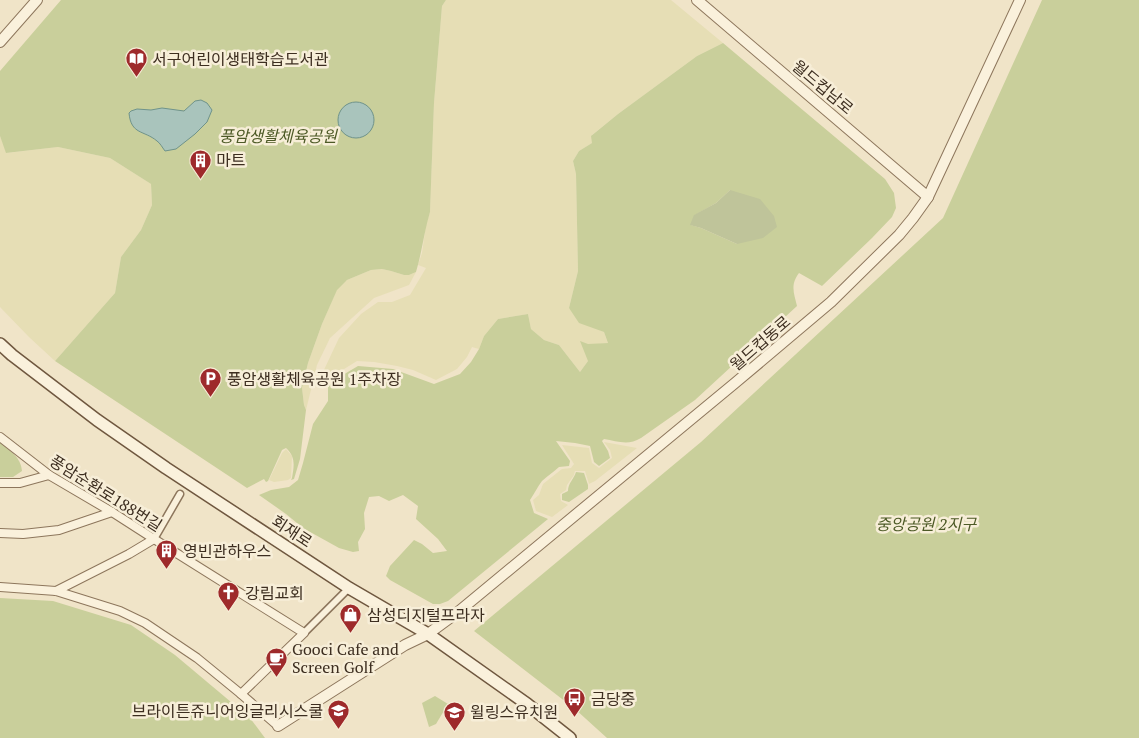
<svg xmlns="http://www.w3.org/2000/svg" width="1139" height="738" font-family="'PT Serif','Noto Sans KR',serif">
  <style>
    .farmland { fill: #e6deb5 }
    .green { fill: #c9cf9b; fill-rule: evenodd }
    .cemetery { fill: #bfc49a }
    .water { fill: #a9c4bc; stroke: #6f938a }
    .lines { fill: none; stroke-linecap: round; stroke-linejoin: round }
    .pedestrian-casing { stroke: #8d765c; stroke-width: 9 }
    .minor-casing { stroke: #8d765c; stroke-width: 10 }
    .tertiary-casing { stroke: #8d765c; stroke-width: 12 }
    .secondary-casing { stroke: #6f573f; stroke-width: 14 }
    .pedestrian { stroke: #faf1dc; stroke-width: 6 }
    .minor { stroke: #faf1dc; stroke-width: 8 }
    .tertiary { stroke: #faf1dc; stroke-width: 10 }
    .secondary { stroke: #faf1dc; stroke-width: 11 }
    .labels { text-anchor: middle; stroke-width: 5; stroke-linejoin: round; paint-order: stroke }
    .poi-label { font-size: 16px; fill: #3d2e20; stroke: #f7eed8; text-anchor: start }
    .street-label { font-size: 16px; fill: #3d2e20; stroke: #f7eed8 }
    .park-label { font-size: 16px; font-style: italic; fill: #4d5a26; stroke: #f7eed8 }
  </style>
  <rect width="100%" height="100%" fill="#f0e4c8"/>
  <g class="farmland">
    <polygon points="446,0 671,0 723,43 697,56 618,114 592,135 592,143 579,151 573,161 576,174 578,271 569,308 595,328 604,332 608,343 588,345 588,361 580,372 559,345 544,340 531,329 528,314 498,319 484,336 479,349 472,347 467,357 457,369 436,380 413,370 397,366 374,362 357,361 328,379 322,374 339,338 361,314 378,302 392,302 410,295 426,268 418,265 422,253 426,225 430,212 434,103 442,6"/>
    <polygon points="0,136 7,153 58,147 110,158 151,184 152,205 141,230 121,257 115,293 55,361 29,337 0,307"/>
    <polygon points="382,269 391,271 404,275 409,275 416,272 409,285 374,298 330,338 317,365 306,410 304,405 302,388 308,363 322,324 337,289 347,280 371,270"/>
    <polygon points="604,442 637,448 595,481 589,484 585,471 575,471 574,475 567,485 566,490 560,494 561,501 568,505 552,517 536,511 533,500 539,495 543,484 562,469 571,468 574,464 562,445 589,448 592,463 599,468 612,458 610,450"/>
    <polygon points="286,449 292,456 291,478 288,480 274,482 269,480 282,453"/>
  </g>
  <g class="green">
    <path d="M61,0H446L442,6L434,103L430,212C424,232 422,252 416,272L409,275H404L391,271L382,269L371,270L347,280L337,290L322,324L308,363L302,388L304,405L306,410L300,459L294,479L291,480L292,478C294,466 296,457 286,448L282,450L268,481L266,482L264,479L247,488L55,361L115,293L121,257L141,230L152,205L151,184L110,158L58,147L6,153L0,136V71Z"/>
    <polygon points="1042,0 1139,0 1139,738 607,738 575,709 474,631 701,442 943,218"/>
    <path d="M723,43L885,179L894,193L896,208L892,217L872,238L822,286L799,273C790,285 794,293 797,306L695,400L641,438C628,446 617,441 604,439L602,441L608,451L610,458L599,466L594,462L590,446L575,443L556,441L570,461L569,466L559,467C554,472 547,476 542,481C538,486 534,494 530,500L534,513L548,519L448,601L440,604H433L390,580L386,576L390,566L414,540L422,544L433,553L447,551L438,539L416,519L418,506L403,495L389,501L379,496L369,497L364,513L365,529L358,542L359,551L353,552L339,548L303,528L286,514L259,495L271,490L289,487L298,480L303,463L313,424L328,401V386L336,379L358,366L393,369L434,384L460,374L471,362L479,349L484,336L498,319L528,314L531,329L544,340L559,345L580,372L588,361L580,341L588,344L608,343L604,332L579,323L569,308L578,271L576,174L573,161L579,151L592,143L591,136L618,114L697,56ZM730,190L737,244L701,228L691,225L695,215L716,203Z"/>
    <path d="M0,442C10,451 21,457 22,471L13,477H0Z"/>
    <path d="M576,472L584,473L588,485V489L569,502L562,500V494L568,491C568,483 574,479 576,472Z"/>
    <polygon points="0,598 53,601 131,625 175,655 250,718 265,738 0,738"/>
    <polygon points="435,696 448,704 436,724 429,727 422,703"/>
  </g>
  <polygon class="cemetery" points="730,190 760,199 774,216 777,227 763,238 737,244 701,228 690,225 694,215 716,203"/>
  <g class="water">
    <path d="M201,100L207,103L212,110L207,122L195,134L176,149L165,151C162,147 160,143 157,141C144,130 131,135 129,113L131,111L137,109L151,110L162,108L184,111L195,101Z"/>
    <circle cx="356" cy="120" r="18"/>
  </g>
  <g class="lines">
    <defs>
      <g id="pedestrian">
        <polyline points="154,539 180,494"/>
        <polyline points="304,633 349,588"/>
      </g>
      <g id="minor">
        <polyline points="0,437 49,475 112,512 154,539 304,633 241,694"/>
        <polyline points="0,483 20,483 49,475"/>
        <polyline points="0,533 23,534 59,530 112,512"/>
        <polyline points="0,587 56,591 120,611 145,623 197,658 241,694 278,726"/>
        <polyline points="56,591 129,554 154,539"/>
      </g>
      <g id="tertiary">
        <polyline points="697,0 928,197"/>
        <polyline points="0,42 37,0"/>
        <polyline points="278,726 405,645 428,634 458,612 735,383 831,302 899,235 913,218 928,197 1020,0"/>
      </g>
      <polyline id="secondary" points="0,344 12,355 97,420 166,468 349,588 428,634 527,704 570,738"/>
    </defs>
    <use href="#pedestrian" class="pedestrian-casing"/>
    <use href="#minor" class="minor-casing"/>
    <use href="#tertiary" class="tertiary-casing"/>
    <use href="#secondary" class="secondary-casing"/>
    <use href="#pedestrian" class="pedestrian"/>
    <use href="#minor" class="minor"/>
    <use href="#tertiary" class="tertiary"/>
    <use href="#secondary" class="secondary"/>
  </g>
  <defs>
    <symbol id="library-pin" viewBox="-11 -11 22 30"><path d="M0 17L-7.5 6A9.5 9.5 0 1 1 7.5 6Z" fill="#9e2a2b" stroke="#f7eed8"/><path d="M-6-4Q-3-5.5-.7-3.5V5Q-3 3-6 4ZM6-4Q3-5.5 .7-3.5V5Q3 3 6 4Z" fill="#fff"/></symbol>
    <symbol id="building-pin" viewBox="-11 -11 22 30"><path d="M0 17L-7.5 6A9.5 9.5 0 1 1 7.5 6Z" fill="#9e2a2b" stroke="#f7eed8"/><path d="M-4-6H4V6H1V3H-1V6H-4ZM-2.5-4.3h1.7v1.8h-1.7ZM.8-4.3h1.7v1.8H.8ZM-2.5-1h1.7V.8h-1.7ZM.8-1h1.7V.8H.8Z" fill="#fff"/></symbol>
    <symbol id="parking-pin" viewBox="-11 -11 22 30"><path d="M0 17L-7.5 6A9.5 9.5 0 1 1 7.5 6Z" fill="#9e2a2b" stroke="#f7eed8"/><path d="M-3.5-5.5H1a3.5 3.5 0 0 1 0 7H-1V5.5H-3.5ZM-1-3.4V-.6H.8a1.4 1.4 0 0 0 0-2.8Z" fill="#fff"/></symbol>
    <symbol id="church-pin" viewBox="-11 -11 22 30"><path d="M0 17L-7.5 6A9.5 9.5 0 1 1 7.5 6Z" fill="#9e2a2b" stroke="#f7eed8"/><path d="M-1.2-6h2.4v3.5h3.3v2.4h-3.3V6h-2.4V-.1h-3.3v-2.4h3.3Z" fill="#fff"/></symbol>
    <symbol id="shop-pin" viewBox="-11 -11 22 30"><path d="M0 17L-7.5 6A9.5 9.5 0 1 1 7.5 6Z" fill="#9e2a2b" stroke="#f7eed8"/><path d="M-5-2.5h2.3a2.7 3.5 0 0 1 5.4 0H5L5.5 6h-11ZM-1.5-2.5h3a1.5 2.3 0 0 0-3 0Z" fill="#fff"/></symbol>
    <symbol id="cafe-pin" viewBox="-11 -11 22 30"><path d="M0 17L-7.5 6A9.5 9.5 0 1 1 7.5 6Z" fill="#9e2a2b" stroke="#f7eed8"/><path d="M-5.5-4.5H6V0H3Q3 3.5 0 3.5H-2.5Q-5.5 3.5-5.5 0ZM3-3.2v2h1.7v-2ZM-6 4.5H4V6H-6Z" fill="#fff"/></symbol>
    <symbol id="bus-pin" viewBox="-11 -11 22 30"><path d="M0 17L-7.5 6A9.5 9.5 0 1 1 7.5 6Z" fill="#9e2a2b" stroke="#f7eed8"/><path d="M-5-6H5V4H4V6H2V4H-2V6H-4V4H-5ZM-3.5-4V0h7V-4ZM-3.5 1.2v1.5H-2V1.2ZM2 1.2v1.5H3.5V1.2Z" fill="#fff"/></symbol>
    <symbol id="school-pin" viewBox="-11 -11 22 30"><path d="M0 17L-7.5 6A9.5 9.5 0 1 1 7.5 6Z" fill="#9e2a2b" stroke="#f7eed8"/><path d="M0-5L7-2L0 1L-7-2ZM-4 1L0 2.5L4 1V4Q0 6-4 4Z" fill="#fff"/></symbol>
  </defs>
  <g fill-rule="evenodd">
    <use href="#library-pin" x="124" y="46" width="25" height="34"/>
    <use href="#building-pin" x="188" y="148" width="25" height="34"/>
    <use href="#parking-pin" x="198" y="366" width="25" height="34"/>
    <use href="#building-pin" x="154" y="538" width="25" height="34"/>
    <use href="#church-pin" x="216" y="580" width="25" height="34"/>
    <use href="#shop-pin" x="338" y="602" width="25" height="34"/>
    <use href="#cafe-pin" x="264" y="646" width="25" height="34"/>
    <use href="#bus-pin" x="562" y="686" width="25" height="34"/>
    <use href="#school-pin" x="326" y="698" width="25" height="34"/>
    <use href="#school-pin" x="442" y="700" width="25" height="34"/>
  </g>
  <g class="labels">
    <g class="poi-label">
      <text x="152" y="65">서구어린이생태학습도서관</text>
      <text x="216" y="166">마트</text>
      <text x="227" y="385">풍암생활체육공원 1주차장</text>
      <text x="183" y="557">영빈관하우스</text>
      <text x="245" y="599">강림교회</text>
      <text x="367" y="621">삼성디지털프라자</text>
      <text x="292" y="655">Gooci Cafe and<tspan x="292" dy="18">Screen Golf</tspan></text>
      <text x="591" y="705">금당중</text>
      <text x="323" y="717" text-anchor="end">브라이튼쥬니어잉글리시스쿨</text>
      <text x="470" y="718">윌링스유치원</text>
    </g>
    <g class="street-label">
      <text transform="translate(823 87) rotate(40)" y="6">월드컵남로</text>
      <text transform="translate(760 343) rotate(-41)" y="6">월드컵동로</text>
      <text transform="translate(106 493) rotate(32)" y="6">풍암순환로188번길</text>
      <text transform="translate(292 531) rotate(33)" y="6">회재로</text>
    </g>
    <g class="park-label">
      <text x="278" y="142">풍암생활체육공원</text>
      <text x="926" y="530">중앙공원 2지구</text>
    </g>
  </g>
</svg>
